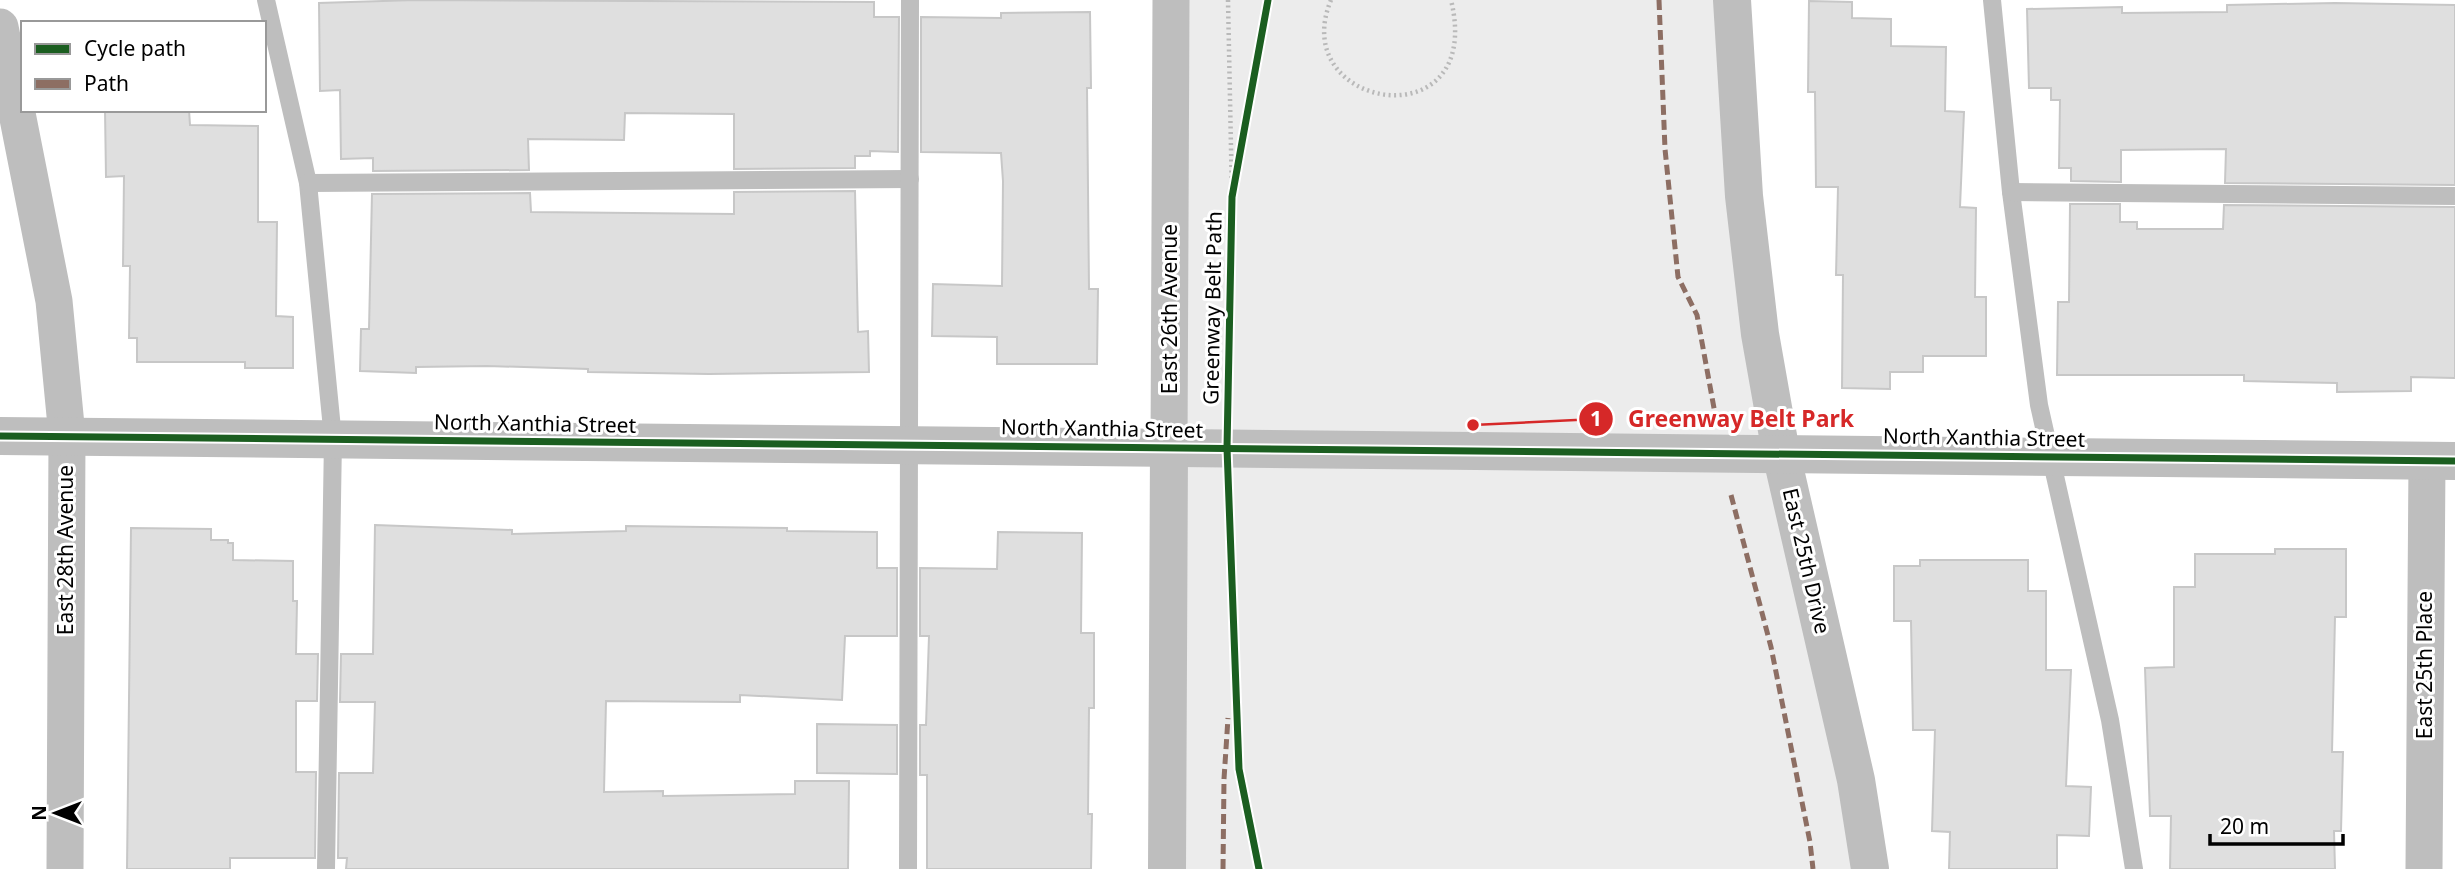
<svg xmlns="http://www.w3.org/2000/svg" width="2455" height="869" font-family="'Noto Sans',sans-serif">
  <style>
    .green { fill: #ececec }
    .building { fill: #dfdfdf; stroke: #c7c7c7; stroke-width: 2 }
    .lines { fill: none; stroke-linecap: round; stroke-linejoin: round }
    .path { stroke: #b9b9b9; stroke-width: 4.5; stroke-dasharray: 2 3.5; stroke-linecap: butt }
    .service { stroke: #bebebe; stroke-width: 18 }
    .minor { stroke: #bebebe; stroke-width: 37 }
    .tertiary { stroke: #bebebe; stroke-width: 38 }
    .quiet { stroke: #8d6e63; stroke-width: 5; stroke-dasharray: 10 5; stroke-linecap: butt }
    .cycleway-casing { stroke: #fff; stroke-width: 11 }
    .cycleway { stroke: #1b5e20; stroke-width: 7 }
    .labels { text-anchor: middle; stroke-width: 6; stroke-linejoin: round; paint-order: stroke }
    .street-label { font-size: 21px; fill: #000; stroke: #fff }
    .leader { fill: none; stroke: #d62828; stroke-width: 2.5 }
    .callout-dot { fill: #d62828; stroke: #fff; stroke-width: 2.5 }
    .mark-label { font-size: 21px; text-anchor: middle; font-weight: bold; fill: #fff }
    .callout-label { font-size: 23px; text-anchor: middle; font-weight: bold; fill: #d62828; stroke: #fff; stroke-width: 6; stroke-linejoin: round; paint-order: stroke }
  </style>
  <rect width="100%" height="100%" fill="#fff"/>
  <polygon class="green" points="1171,0 1732,0 1744,196 1870,869 1167,869"/>
  <g class="building">
    <polygon points="415,0 874,2 874,17 899,17 898,152 870,151 870,156 855,156 855,168 734,169 734,114 625,113 624,140 528,139 529,170 373,171 373,158 341,159 340,90 320,91 319,3"/>
    <polygon points="1809,1 1852,2 1852,18 1891,19 1891,46 1946,47 1945,111 1964,112 1960,207 1976,208 1975,297 1986,297 1986,356 1923,356 1923,372 1890,372 1890,389 1842,388 1843,275 1836,275 1838,187 1816,187 1815,92 1808,92"/>
    <polygon points="2335,3 2455,5 2455,185 2225,183 2226,149 2121,150 2121,182 2071,181 2071,168 2059,168 2060,100 2051,100 2051,88 2029,88 2027,9 2122,7 2122,13 2227,12 2227,5"/>
    <polygon points="1090,12 1091,88 1087,88 1089,289 1098,289 1097,364 997,364 997,337 932,336 933,284 1002,286 1003,181 1001,153 921,152 921,17 1001,18 1001,13"/>
    <polygon points="105,110 189,110 190,125 258,126 258,222 277,222 276,316 293,317 293,368 245,368 245,362 137,362 137,338 129,338 130,266 123,266 124,176 106,177"/>
    <polygon points="855,191 858,332 868,331 869,372 709,374 588,372 588,369 487,366 416,367 416,373 360,371 361,329 369,329 372,194 530,193 531,212 734,214 734,192"/>
    <polygon points="2070,204 2120,204 2120,222 2137,222 2137,229 2223,229 2224,205 2455,207 2455,378 2411,377 2411,391 2337,392 2337,383 2244,381 2244,375 2057,375 2058,302 2069,302"/>
    <polygon points="375,525 512,530 512,534 626,531 626,526 787,528 787,531 877,532 877,568 897,568 897,636 845,636 842,700 740,695 740,702 606,701 604,792 663,791 663,796 795,794 795,781 849,781 848,869 346,869 347,858 338,858 339,773 373,773 375,702 340,702 341,654 373,654"/>
    <polygon points="131,528 211,529 211,540 228,540 228,543 233,543 233,560 293,561 293,601 297,601 296,654 318,654 317,701 296,701 296,772 316,772 315,858 230,858 230,869 127,869"/>
    <polygon points="998,532 1082,533 1081,633 1094,633 1094,708 1089,708 1088,814 1092,814 1091,869 927,869 927,775 920,775 920,725 926,725 929,636 920,636 920,568 997,569"/>
    <polygon points="2275,549 2346,549 2346,617 2335,617 2332,752 2343,752 2341,831 2334,831 2335,869 2170,869 2171,816 2150,816 2145,668 2174,667 2174,587 2195,587 2195,554 2275,554"/>
    <polygon points="1920,560 2028,560 2028,591 2046,591 2046,670 2071,670 2066,786 2091,787 2089,836 2057,835 2057,869 1949,869 1950,832 1932,831 1935,730 1913,730 1911,621 1894,621 1894,566 1920,566"/>
    <polygon points="817,724 897,725 897,774 817,773"/>
  </g>
  <g class="lines">
    <g class="path">
      <polyline points="1228,0 1232,197"/>
      <path d="M1331,0C1285,110 1486,143 1451,0"/>
    </g>
    <g class="service">
      <polyline points="266,0 308,183 333,439 326,869"/>
      <polyline points="1992,0 2011,192 2039,405 2110,720 2134,869"/>
      <polyline points="308,183 910,179"/>
      <polyline points="2011,192 2455,196"/>
      <polyline points="908,869 910,0"/>
    </g>
    <g class="minor">
      <polyline points="0,27 54,301 67,436 65,869"/>
      <polyline points="1169,448 1171,0"/>
      <polyline points="2424,869 2427,461"/>
    </g>
    <g class="tertiary">
      <polyline points="1732,0 1744,196 1760,334 1781,453 1856,780 1870,869"/>
      <polyline points="0,436 2455,461"/>
      <polyline points="1167,869 1169,448"/>
    </g>
    <g class="quiet">
      <polyline points="1659,0 1665,149 1678,277 1697,315 1716,419"/>
      <polyline points="1731,495 1771,647 1810,842 1813,869"/>
      <polyline points="1223,869 1224,779 1228,718"/>
    </g>
    <defs>
      <g id="cycleway">
        <polyline points="0,436 2455,461"/>
        <polyline points="1259,869 1239,769 1227,448 1232,197 1268,0"/>
      </g>
    </defs>
    <use href="#cycleway" class="cycleway-casing"/>
    <use href="#cycleway" class="cycleway"/>
  </g>
  <g class="labels">
    <g class="street-label">
      <text transform="translate(1213 308) rotate(-89)" y="7">Greenway Belt Path</text>
      <text transform="translate(1170 309) rotate(-90)" y="7">East 26th Avenue</text>
      <text transform="translate(535 424) rotate(1)" y="7">North Xanthia Street</text>
      <text transform="translate(1102 429) rotate(1)" y="7">North Xanthia Street</text>
      <text transform="translate(1984 438) rotate(1)" y="7">North Xanthia Street</text>
      <text transform="translate(66 550) rotate(-90)" y="7">East 28th Avenue</text>
      <text transform="translate(1806 561) rotate(77)" y="7">East 25th Drive</text>
      <text transform="translate(2425 665) rotate(-90)" y="7">East 25th Place</text>
    </g>
  </g>
  <path class="leader" d="M1473 425L1596 419"/>
  <g class="callout-dot">
    <circle cx="1473" cy="425" r="7"/>
    <circle cx="1596" cy="419" r="18"/>
  </g>
  <g class="mark-label">
    <text x="1596" y="426">1</text>
  </g>
  <g class="callout-label">
    <text x="1741" y="427">Greenway Belt Park</text>
  </g>
  <rect x="21" y="21" width="245" height="91" fill="#ffffff" stroke="#999999" stroke-width="2"/>
  <rect x="35" y="44" width="35" height="10" fill="#1b5e20" stroke="#999999" stroke-width="2"/>
  <text x="84" y="56" font-size="21" fill="#000000">Cycle path</text>
  <rect x="35" y="79" width="35" height="10" fill="#8d6e63" stroke="#999999" stroke-width="2"/>
  <text x="84" y="91" font-size="21" fill="#000000">Path</text>
  <g transform="translate(56 813) rotate(270)" stroke="#ffffff" stroke-width="5" paint-order="stroke">
  <path d="M0-5L12 26L0 18L-12 26Z" fill="#000000"/>
  <text y="-10" font-size="19" font-weight="bold" text-anchor="middle" fill="#000000">N</text>
  </g>
  <path d="M2210 834v10h133v-10" fill="none" stroke="#000000" stroke-width="3.5"/>
  <text x="2220" y="834" font-size="21" fill="#000000" stroke="#ffffff" stroke-width="5" paint-order="stroke">20 m</text>
</svg>
